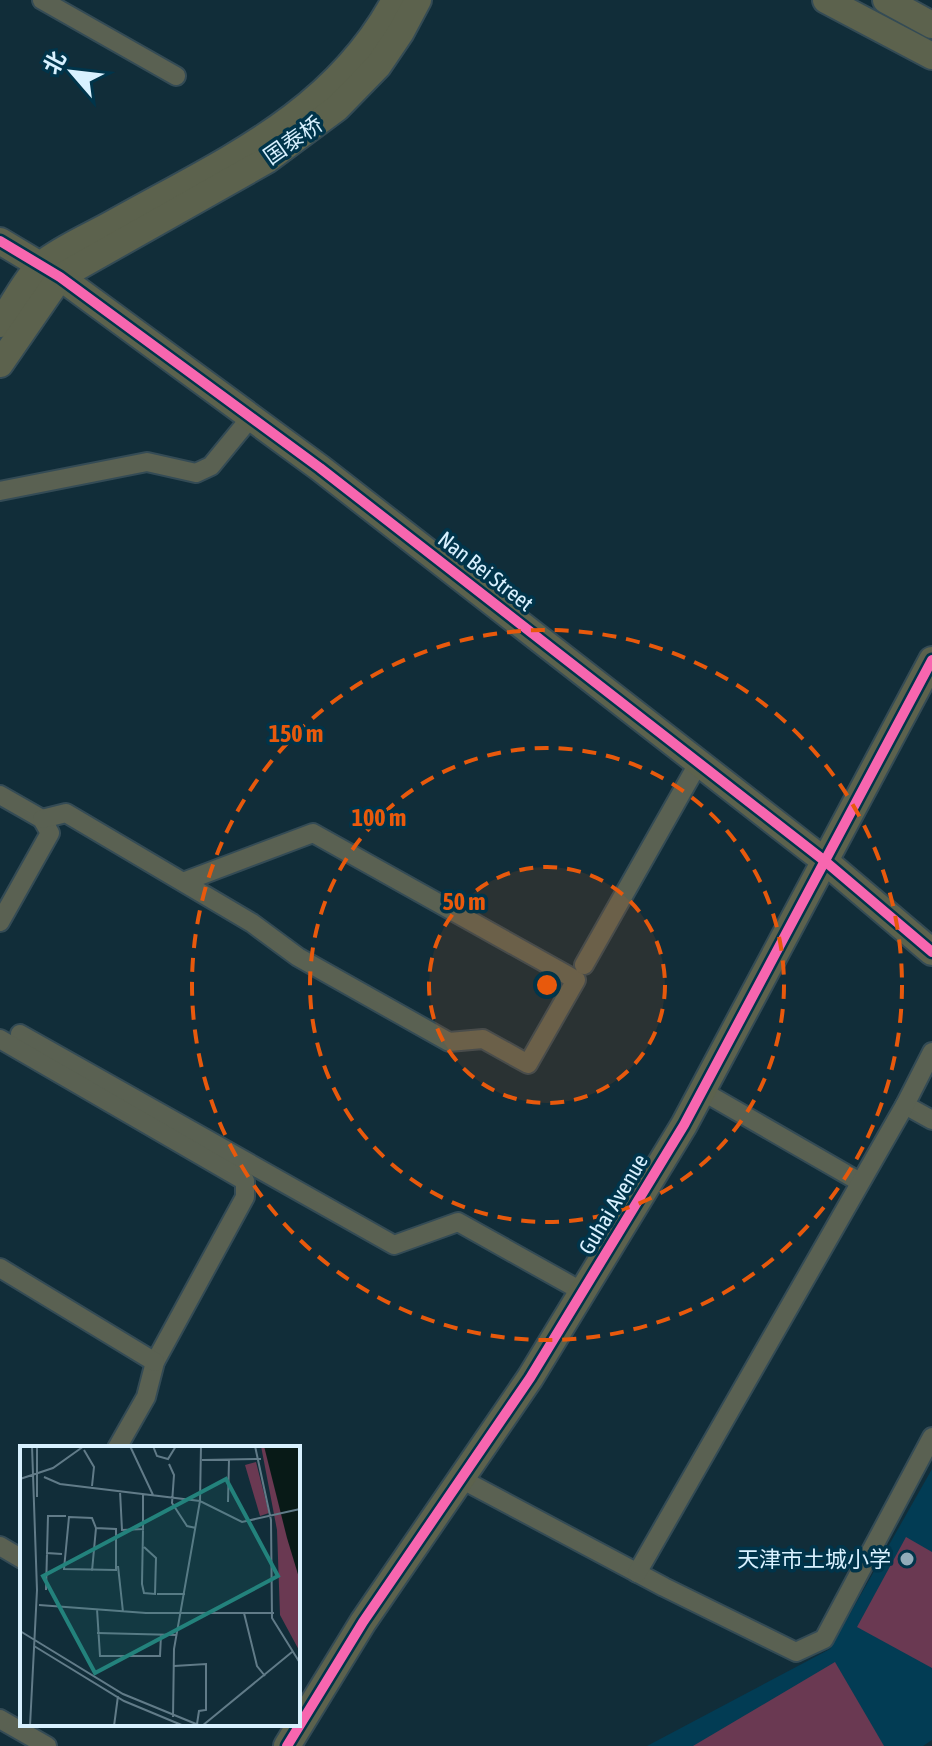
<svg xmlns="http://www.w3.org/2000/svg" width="932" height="1746" font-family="'Asap Condensed','Noto Sans SC',sans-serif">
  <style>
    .built { fill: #023c54 }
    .green { fill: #6a3952 }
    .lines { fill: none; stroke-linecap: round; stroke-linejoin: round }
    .street-casing { stroke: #344b55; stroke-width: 22 }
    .secondary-casing { stroke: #344b55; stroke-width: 30 }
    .street { stroke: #5a6152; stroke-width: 18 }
    .secondary { stroke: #5c624d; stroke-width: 26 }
    .cycleway-casing { stroke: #00344a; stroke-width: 15 }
    .cycleway { stroke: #f766af; stroke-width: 10 }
    .ring { fill: none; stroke: #e8590c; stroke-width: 4; stroke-dasharray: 14 10 }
    .poi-dot { fill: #92acba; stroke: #00344a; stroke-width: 3 }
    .labels { text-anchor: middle; stroke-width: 7; stroke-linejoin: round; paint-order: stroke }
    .street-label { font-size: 22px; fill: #d8f1ff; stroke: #00344a }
    .poi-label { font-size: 22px; fill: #d8f1ff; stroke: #00344a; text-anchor: end }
    .inset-road { fill: none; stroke: #617b88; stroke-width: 2 }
    .view { fill: #23827c; fill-opacity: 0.15; stroke: #23827c; stroke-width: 4 }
    .inset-edge { fill: none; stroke: #d8f1ff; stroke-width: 4 }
    .centre { fill: #e8590c; stroke: #00344a; stroke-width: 4 }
    .ring-label { font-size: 24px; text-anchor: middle; font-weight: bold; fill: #e8590c; stroke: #00344a; stroke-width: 7; stroke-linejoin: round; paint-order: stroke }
  </style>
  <rect width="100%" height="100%" fill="#112d39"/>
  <polygon class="built" points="932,1469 932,1740 923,1746 647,1746 830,1649"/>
  <g class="green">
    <polygon points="906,1537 932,1552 932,1668 857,1627"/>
    <polygon points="835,1662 884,1746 693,1746"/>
  </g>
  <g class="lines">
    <defs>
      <g id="street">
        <polyline points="42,0 176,76"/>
        <polyline points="0,491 147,462 196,473 211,466 252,416"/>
        <polyline points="0,795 42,819 50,833 0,922"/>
        <polyline points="42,819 66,813 252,923 298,957 449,1042 483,1039 528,1064 576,980 313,833 183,882"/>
        <polyline points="584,965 699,762"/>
        <polyline points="20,1034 394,1245 458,1222 583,1292"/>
        <polyline points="0,1039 245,1181 245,1197 155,1362 146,1397 117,1448"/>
        <polyline points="702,1091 860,1182"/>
        <polyline points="905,1105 932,1120"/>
        <polyline points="0,1268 155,1362"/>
        <polyline points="461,1479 664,1587 796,1652 824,1639 932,1437"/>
        <polyline points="0,1546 22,1559"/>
        <polyline points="637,1573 905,1105 932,1052"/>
        <polyline points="0,1719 47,1746"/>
      </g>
      <g id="secondary">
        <polyline points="826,0 932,56"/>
        <polyline points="886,0 932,25"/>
        <polyline points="0,241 60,277 320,468 826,862 932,952"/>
        <path d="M0,324C10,309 29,274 42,264C63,247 93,235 117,221C224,161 334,114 395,0"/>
        <polyline points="0,364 60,277 267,160 337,108 378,66 401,32 418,0"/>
        <polyline points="287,1746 363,1622 530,1378 684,1125 932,660"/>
      </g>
    </defs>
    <use href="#street" class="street-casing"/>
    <use href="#secondary" class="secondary-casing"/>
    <use href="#street" class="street"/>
    <use href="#secondary" class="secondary"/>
    <defs>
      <g id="cycleway">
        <polyline points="0,241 60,277 320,468 826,862 932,952"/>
        <polyline points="287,1746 363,1622 530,1378 684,1125 932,660"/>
      </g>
    </defs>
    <use href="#cycleway" class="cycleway-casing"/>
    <use href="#cycleway" class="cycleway"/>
  </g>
  <circle cx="547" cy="985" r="118" fill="#e8590c" fill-opacity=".12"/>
  <g class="ring">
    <circle cx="547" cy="985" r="118"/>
    <circle cx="547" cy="985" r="237"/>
    <circle cx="547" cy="985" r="355"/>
  </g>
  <circle class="poi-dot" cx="907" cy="1559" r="8"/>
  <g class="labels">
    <g class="street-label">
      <text transform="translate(293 140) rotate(-35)" y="8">国泰桥</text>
      <text transform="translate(486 571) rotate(38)" y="8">Nan Bei Street</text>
      <text transform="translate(613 1204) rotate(-59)" y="8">Guhai Avenue</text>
    </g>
    <g class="poi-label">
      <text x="891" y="1567">天津市土城小学</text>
    </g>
  </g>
  <g transform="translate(20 1446)">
    <rect width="280" height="280" fill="#112d39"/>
    <path d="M241,0H280V206L260,169L257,84ZM236,16L249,67L240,70L225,19Z" fill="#6a3952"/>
    <path d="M244,0H280V135L267,92Z" fill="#081a17"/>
    <path class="inset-road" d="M110,0L133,49M133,0L137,10L148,13L156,0M235,0L251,74L252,172L280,217M64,4L74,21L72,40M182,14L241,13M149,18L154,29L152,57L167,80L176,82M24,31L40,38L180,55L222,76L280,63M0,33L33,22L64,0M100,45L102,84L123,83V48M17,51V0M208,56L209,14M49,71L72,72L76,82L96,83V124L44,123ZM123,83L122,138L124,147L135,148L136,112L124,101M42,108L27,107L28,70H46M98,120L103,166M72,125L76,82M26,144L27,107M137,148H165M19,159L126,167H254M77,163L80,210H140L141,189M224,167L237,220L245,230M0,185L103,248L181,280M77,187L157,189M14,200L104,255L164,280M154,220L186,218V264L179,265L177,278M153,271L154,203L180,55L181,0M10,280L17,144L12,0M94,280L98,250M182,280L272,206"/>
    <path class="view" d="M206,33L258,130L75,227L23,130Z"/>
    <rect width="280" height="280" class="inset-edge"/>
  </g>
  <circle cx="547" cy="985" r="12" class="centre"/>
  <g class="ring-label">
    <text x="296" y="742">150 m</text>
    <text x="379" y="826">100 m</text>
    <text x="464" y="910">50 m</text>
  </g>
  <g transform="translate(72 72) rotate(298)" stroke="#00344a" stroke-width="6" paint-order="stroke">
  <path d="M0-6L14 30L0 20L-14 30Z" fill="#d8f1ff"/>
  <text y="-12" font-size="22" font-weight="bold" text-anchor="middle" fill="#d8f1ff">北</text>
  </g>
</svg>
